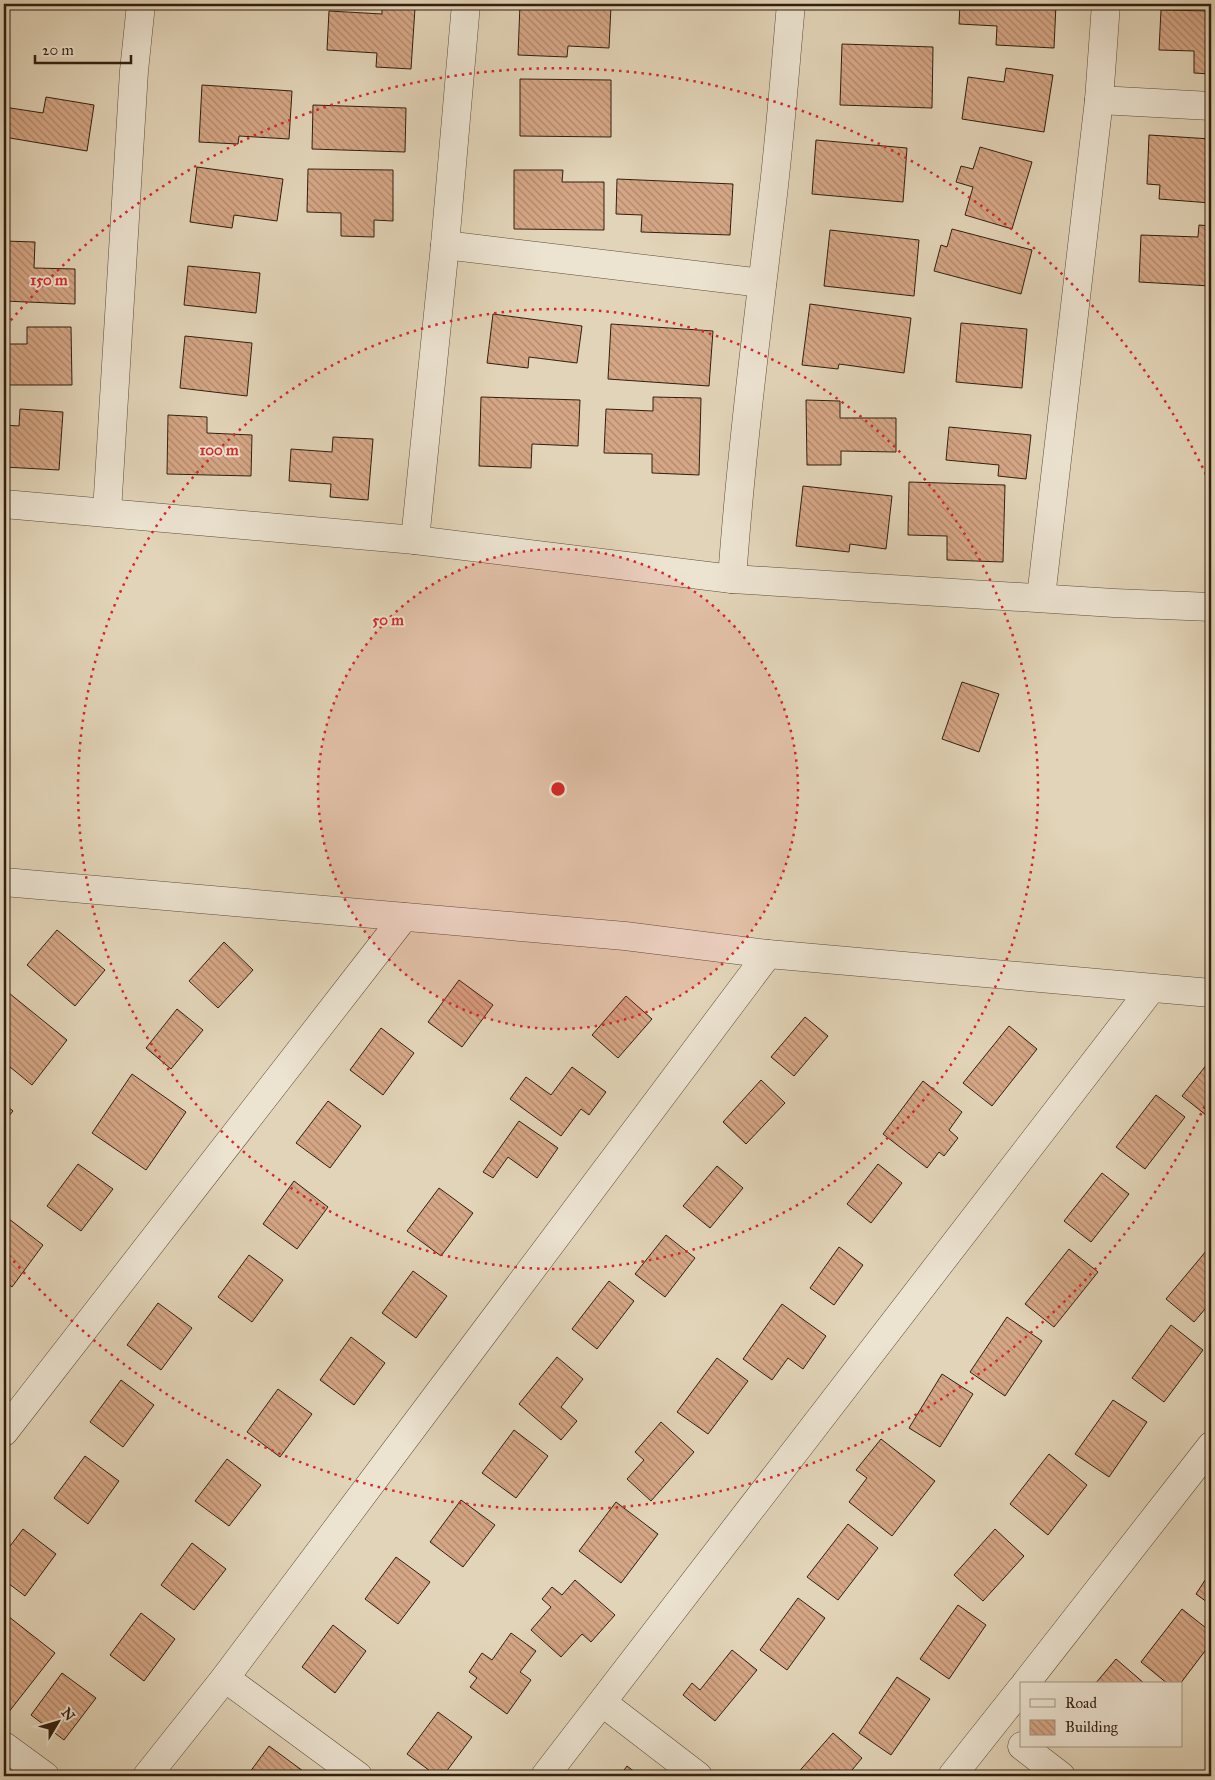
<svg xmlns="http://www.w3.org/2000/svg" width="1215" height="1780" font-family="'IM FELL Great Primer',serif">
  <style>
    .building { fill: url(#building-back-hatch); stroke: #321f0f }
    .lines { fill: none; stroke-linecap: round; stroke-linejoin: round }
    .minor-casing { stroke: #5e4c39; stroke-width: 29 }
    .minor { stroke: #ece3d1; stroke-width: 28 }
    .ring { fill: none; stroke: #d62828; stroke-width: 2.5; stroke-dasharray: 2.5 5 }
    .centre { fill: #d62828; stroke: #ece3d1; stroke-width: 2.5 }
    .ring-label { font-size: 15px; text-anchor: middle; font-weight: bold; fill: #d62828; stroke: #ece3d1; stroke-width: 4; stroke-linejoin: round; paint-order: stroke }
  </style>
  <defs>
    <pattern id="building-back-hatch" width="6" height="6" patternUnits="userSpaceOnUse" patternTransform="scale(1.25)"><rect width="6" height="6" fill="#d6a786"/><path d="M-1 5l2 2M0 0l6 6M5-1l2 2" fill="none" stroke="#ae876c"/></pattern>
  </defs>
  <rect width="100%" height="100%" fill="#e2d4b8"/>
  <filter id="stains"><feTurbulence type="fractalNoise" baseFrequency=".004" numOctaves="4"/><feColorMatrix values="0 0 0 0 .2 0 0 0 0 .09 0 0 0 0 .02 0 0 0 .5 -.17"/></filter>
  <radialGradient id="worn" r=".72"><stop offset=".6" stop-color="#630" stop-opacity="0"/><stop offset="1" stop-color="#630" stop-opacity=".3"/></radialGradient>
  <g class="building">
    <polygon points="520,4 611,6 609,48 568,46 567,57 518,55"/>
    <polygon points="960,4 1056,4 1054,48 996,45 997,26 959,24"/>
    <polygon points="382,6 415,8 411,69 376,67 377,53 327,50 329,11 382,14"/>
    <polygon points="1161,10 1211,11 1211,74 1194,73 1194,51 1159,50"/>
    <polygon points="842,44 933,47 932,108 840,105"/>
    <polygon points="1006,68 1053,75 1044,132 962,119 968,77 1004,82"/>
    <polygon points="520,79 611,80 611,137 520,136"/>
    <polygon points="202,85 292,91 289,139 239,136 238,144 199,142"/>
    <polygon points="46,97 94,105 87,151 4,137 4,107 43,113"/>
    <polygon points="313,105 406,108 405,152 312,149"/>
    <polygon points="1149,135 1211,139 1211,203 1159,199 1160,185 1147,184"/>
    <polygon points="816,140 907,148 903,202 812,194"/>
    <polygon points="980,147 1032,162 1012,229 965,215 973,187 956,182 961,166 973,169"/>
    <polygon points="197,167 283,179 277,221 234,215 232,228 190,222"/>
    <polygon points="308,169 393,170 393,221 374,220 374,237 341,236 341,213 307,212"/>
    <polygon points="514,170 563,170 562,182 604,182 604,230 514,229"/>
    <polygon points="617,179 733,184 730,235 641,232 642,215 616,214"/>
    <polygon points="1199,225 1211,226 1211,286 1139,282 1141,235 1198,237"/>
    <polygon points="952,229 1032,250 1021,294 934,271 941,245 947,247"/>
    <polygon points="830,230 919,240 914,296 824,286"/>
    <polygon points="4,241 35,242 34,268 75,269 75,304 4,301"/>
    <polygon points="188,266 260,273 256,313 184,305"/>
    <polygon points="810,304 911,318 904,373 839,364 838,369 802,365"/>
    <polygon points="493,314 582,326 577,363 529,357 528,368 487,363"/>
    <polygon points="961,323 1027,329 1022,388 956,382"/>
    <polygon points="611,324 713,331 709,386 608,379"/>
    <polygon points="27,327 71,327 72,385 4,385 4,344 27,344"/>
    <polygon points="185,336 252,343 247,396 180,388"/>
    <polygon points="481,397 580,400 578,446 532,444 531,468 479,466"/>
    <polygon points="653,397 701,398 699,475 652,473 652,454 604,453 606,409 653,411"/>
    <polygon points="806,400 840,401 840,418 896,418 896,452 841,451 841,465 807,465"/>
    <polygon points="20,409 63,412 59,470 4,467 4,425 19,426"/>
    <polygon points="168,415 207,417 207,433 252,435 251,476 167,474"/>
    <polygon points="949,427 1031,435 1026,479 998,476 999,465 946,460"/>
    <polygon points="333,437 373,439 368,500 330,497 331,484 289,481 291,449 332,452"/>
    <polygon points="909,482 1005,485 1003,562 947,560 947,536 908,535"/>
    <polygon points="803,486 892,496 886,549 850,544 849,552 796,546"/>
    <polygon points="962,682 999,694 979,752 942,739"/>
    <polygon points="57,930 105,970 75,1006 27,965"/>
    <polygon points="224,942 253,970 218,1008 189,981"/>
    <polygon points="459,980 493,1005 462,1047 428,1022"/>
    <polygon points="4,989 67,1040 32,1085 4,1062"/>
    <polygon points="626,996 652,1019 618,1058 592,1035"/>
    <polygon points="177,1009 203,1030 171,1069 146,1048"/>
    <polygon points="805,1017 828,1036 794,1076 771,1057"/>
    <polygon points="1009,1026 1037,1049 992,1106 963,1083"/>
    <polygon points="381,1028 414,1053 383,1095 350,1070"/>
    <polygon points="1211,1059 1211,1119 1182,1096"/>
    <polygon points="572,1067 606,1092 589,1115 581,1109 561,1136 510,1099 526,1077 551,1095"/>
    <polygon points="132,1074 186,1112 146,1170 92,1133"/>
    <polygon points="761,1080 785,1103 746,1144 723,1122"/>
    <polygon points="923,1081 962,1112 949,1130 958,1138 944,1156 939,1152 927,1168 883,1134"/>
    <polygon points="1156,1095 1185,1117 1145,1169 1116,1147"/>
    <polygon points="328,1101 361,1126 330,1168 296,1143"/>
    <polygon points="4,1104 13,1111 4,1122"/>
    <polygon points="519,1121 558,1148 537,1178 508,1157 493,1178 483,1172"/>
    <polygon points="78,1164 113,1189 81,1231 47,1206"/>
    <polygon points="878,1164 902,1183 871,1223 847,1204"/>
    <polygon points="717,1166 743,1188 710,1228 683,1206"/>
    <polygon points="1102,1173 1129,1194 1091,1242 1064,1221"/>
    <polygon points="294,1181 328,1207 297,1249 263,1224"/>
    <polygon points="439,1188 473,1213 441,1256 407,1231"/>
    <polygon points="9,1219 43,1245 12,1287 4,1281 4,1226"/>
    <polygon points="666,1235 695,1258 665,1297 635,1274"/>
    <polygon points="839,1247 863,1265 834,1305 810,1288"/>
    <polygon points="1069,1249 1098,1272 1054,1327 1025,1304"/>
    <polygon points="1207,1250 1211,1254 1211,1302 1194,1322 1166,1299"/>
    <polygon points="249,1255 283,1280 252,1322 218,1297"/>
    <polygon points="413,1271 447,1296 416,1338 382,1313"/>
    <polygon points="609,1281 634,1301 597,1349 572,1329"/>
    <polygon points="158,1303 192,1328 161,1370 127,1345"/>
    <polygon points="782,1304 826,1336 803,1369 788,1358 772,1380 743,1359"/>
    <polygon points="1007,1317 1042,1341 1005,1396 970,1372"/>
    <polygon points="1171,1325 1203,1350 1164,1402 1132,1378"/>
    <polygon points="351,1337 385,1363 354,1405 320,1380"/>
    <polygon points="557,1357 583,1379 561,1407 577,1421 561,1440 519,1404"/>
    <polygon points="717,1358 748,1381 708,1434 677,1412"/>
    <polygon points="942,1374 973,1394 940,1447 909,1428"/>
    <polygon points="121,1380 154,1405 123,1447 90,1422"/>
    <polygon points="278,1389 312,1414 280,1457 247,1432"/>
    <polygon points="1113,1400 1147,1422 1109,1477 1075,1454"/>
    <polygon points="661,1422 694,1452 651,1501 627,1479 644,1460 635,1452"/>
    <polygon points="514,1430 548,1456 516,1498 482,1473"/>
    <polygon points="881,1439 935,1481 892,1536 849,1502 867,1478 856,1470"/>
    <polygon points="1049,1454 1087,1485 1048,1535 1010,1504"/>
    <polygon points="85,1456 119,1481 88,1524 54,1498"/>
    <polygon points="227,1459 261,1485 229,1526 195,1501"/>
    <polygon points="461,1500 495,1525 463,1567 430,1542"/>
    <polygon points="616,1502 658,1534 621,1583 579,1551"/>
    <polygon points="848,1524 878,1548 838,1600 807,1577"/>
    <polygon points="23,1529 56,1554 25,1596 4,1580 4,1554"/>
    <polygon points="995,1529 1024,1556 983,1601 954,1575"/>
    <polygon points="192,1543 226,1569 194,1610 161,1585"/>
    <polygon points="396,1557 430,1582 398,1624 365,1599"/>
    <polygon points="1211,1571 1211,1605 1196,1594"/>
    <polygon points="575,1580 615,1615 591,1642 582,1634 561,1657 531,1630 551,1607 542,1599 552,1587 562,1595"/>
    <polygon points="798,1598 825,1618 787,1670 760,1650"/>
    <polygon points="958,1605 986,1625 949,1679 920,1659"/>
    <polygon points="1182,1609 1211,1632 1211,1643 1180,1684 1168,1684 1141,1662"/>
    <polygon points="4,1613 55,1653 8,1713 4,1709"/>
    <polygon points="141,1613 175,1639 144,1681 110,1655"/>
    <polygon points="333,1625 366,1651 335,1693 302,1667"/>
    <polygon points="511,1633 536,1651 520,1672 531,1680 507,1714 470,1687 477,1678 469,1672 482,1653 492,1660"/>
    <polygon points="732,1650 757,1670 715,1721 683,1695 692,1683 700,1690"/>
    <polygon points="1116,1659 1145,1684 1095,1684"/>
    <polygon points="62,1673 96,1698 64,1740 31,1715"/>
    <polygon points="897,1677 930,1699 891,1755 859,1733"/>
    <polygon points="438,1712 472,1737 443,1776 437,1776 407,1754"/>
    <polygon points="833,1733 862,1758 847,1776 795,1776"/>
    <polygon points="269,1746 303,1771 300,1776 247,1776"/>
    <polygon points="627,1766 640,1776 620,1776"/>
  </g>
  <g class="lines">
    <defs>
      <g id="minor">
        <polyline points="1106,4 1099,100 1211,106"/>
        <polyline points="445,245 762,283"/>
        <polyline points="4,504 415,540 732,579 1114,603 1211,607"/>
        <polyline points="107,512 134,71 141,4"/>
        <polyline points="415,540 445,245 466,4"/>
        <path d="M732,579C741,454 757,328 772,203C780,137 785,70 791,4"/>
        <polyline points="1041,597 1099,100"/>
        <polyline points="4,882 625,936 768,954 1211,993"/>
        <polyline points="4,1432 404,917"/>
        <polyline points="225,1678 358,1776"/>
        <polyline points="1025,1684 1211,1446"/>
        <polyline points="603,1703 698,1776"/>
        <polyline points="4,1746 45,1776"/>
        <polyline points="1022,1746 1061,1776"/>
        <polyline points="147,1776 225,1678 768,954"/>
        <polyline points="545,1776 1151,989"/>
        <polyline points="952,1776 1021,1689"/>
      </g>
    </defs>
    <use href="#minor" class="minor-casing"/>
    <use href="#minor" class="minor"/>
  </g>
  <circle cx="558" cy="789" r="240" fill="#d62828" fill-opacity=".12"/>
  <g class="ring">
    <circle cx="558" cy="789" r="240"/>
    <circle cx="558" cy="789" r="480"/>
    <path d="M1211 1093A720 720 0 0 1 6 1252M6 326A720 720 0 0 1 1211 485"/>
  </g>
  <circle cx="558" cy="789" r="8" class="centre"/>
  <g class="ring-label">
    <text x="49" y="285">150 m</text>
    <text x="219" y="455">100 m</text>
    <text x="388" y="625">50 m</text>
  </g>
  <rect width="1215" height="1780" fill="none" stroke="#e2d4b8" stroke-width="20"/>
  <rect x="5" y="5" width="1205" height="1770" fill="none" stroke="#321f0f" stroke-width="2.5"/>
  <rect x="10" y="10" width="1195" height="1760" fill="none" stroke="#321f0f"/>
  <rect x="1020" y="1682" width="162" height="65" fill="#ece3d1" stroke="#a29583"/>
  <rect x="1030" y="1699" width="25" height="8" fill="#ece3d1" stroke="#a29583"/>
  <text x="1065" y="1708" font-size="15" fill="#321f0f">Road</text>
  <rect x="1030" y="1720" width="25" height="15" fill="url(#building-back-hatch)" stroke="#a29583"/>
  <text x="1065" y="1732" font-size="15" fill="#321f0f">Building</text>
  <g transform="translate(58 1722) rotate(52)" stroke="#ece3d1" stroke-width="4" paint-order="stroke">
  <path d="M0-4L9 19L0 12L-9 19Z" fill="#321f0f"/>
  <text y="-8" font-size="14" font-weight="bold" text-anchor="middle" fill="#321f0f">N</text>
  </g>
  <path d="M35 55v8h96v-8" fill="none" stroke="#321f0f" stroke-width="2.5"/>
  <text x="42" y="55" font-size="15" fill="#321f0f" stroke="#ece3d1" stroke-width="4" paint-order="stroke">20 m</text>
  <rect width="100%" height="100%" filter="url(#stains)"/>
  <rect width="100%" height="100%" fill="url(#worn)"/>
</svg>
